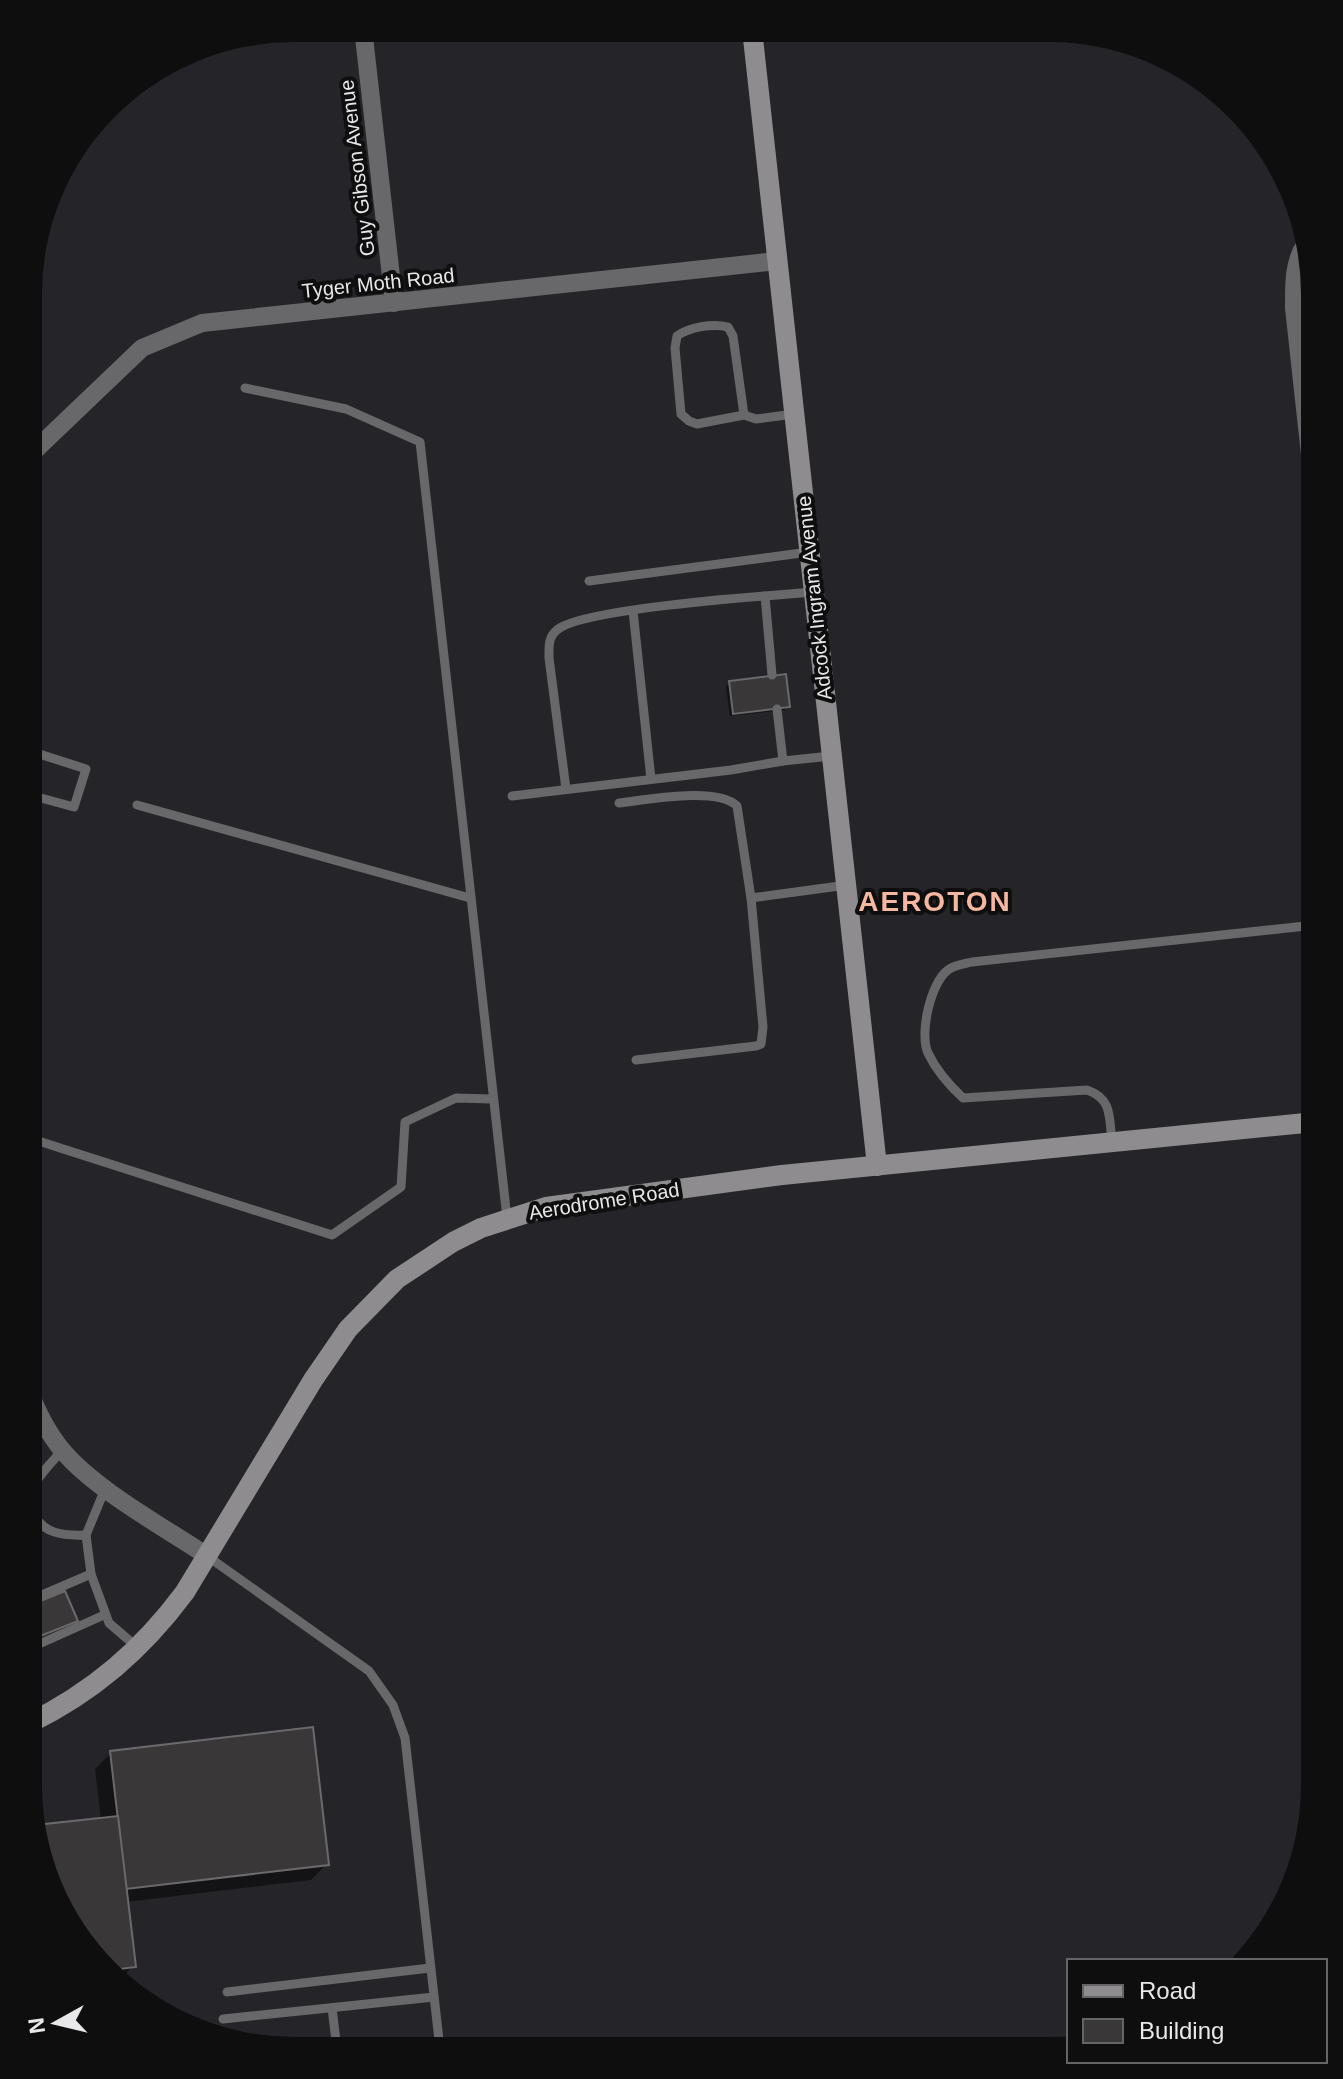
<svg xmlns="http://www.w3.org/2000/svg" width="1343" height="2079" font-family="Arial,sans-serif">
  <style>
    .shadow { fill: #0007 }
    .building { fill: #3a3739; stroke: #6c696c; stroke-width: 2 }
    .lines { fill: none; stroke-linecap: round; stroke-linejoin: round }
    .lane { stroke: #686769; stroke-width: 9 }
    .street { stroke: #686769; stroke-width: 18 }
    .secondary { stroke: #8e8c8f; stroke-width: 20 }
    .labels { text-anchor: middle; stroke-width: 8; stroke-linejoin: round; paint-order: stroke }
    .street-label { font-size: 20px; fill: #e8e8ea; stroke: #0e0e0f }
    .district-label { font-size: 28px; font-weight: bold; letter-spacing: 2px; fill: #f6b7a0; stroke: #0e0e0f }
  </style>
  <rect width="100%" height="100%" fill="#252428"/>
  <g class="shadow">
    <polygon points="730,683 788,706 785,710 730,716 726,686"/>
    <polygon points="111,1753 327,1864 311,1880 126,1902 133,1966 120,1980 48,1887 36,1827 101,1820 95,1769"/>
  </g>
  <g class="building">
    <polygon points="786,674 790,707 733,714 729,681"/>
    <polygon points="65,1591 78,1621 28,1641 28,1606"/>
    <polygon points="313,1727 329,1865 126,1889 110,1751"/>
    <polygon points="118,1816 136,1967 112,1970 48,1887 36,1825"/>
  </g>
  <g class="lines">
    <g class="lane">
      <polyline points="245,388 346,409 420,442 507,1218"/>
      <path d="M744,415L733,336L728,327C713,323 689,327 677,336L675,348L681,414L689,421L697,424L744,415L756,419L794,414"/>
      <polyline points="589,581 809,552"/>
      <polyline points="633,611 651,779"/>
      <polyline points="772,675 765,596 813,592"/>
      <polyline points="777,709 783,761 831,756"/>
      <path d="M566,789L549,658C549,647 548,637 557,630C579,611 728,599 765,596"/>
      <polyline points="30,795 74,807 86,769 30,751"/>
      <polyline points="512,796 731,770 783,761"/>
      <path d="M619,803C646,800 717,786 737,806L751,898L763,1027L761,1044L756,1046L636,1060"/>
      <polyline points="137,805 470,898"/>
      <polyline points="751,898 847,885"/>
      <polyline points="29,1138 332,1235 401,1187 405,1122 456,1098 492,1099"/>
      <path d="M1112,1143C1109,1118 1113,1099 1087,1090L963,1098C949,1085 936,1070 928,1053C919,1033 931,982 948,970C954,965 964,964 972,962L1315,925"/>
      <path d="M62,1450C53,1462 36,1477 31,1492C28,1497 30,1505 32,1510C41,1534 63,1536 86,1535"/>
      <polyline points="105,1489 86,1535 91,1574 109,1623 138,1648"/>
      <polyline points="207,1556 369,1671 393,1705 405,1738 440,2049"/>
      <polyline points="28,1601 91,1574"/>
      <polyline points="28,1649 104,1615"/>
      <polyline points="227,1992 430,1968"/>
      <polyline points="332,2008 337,2049"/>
      <polyline points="223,2019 434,1997"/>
      <polyline points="340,2049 393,2044"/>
    </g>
    <g class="street">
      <polyline points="363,28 394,303"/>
      <path d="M1305,245C1293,263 1294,287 1294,308L1315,500"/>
      <polyline points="30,455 142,348 202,323 777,261"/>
      <path d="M29,1391C37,1411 48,1433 62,1450C94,1489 164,1527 207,1556"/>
    </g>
    <g class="secondary">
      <polyline points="752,29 877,1166"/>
      <path d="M28,1724C93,1692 142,1650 185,1592L313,1380L348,1329L397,1279L453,1242L481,1228L546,1207L782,1175L1315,1122"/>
    </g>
  </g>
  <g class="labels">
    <g class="street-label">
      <text transform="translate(357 168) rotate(-97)" y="7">Guy Gibson Avenue</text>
      <text transform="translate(378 283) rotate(-6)" y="7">Tyger Moth Road</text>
      <text transform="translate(814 598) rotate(-96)" y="7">Adcock Ingram Avenue</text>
      <text transform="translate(604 1201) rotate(-9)" y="7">Aerodrome Road</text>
    </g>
    <g class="district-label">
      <text x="935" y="911">AEROTON</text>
    </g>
  </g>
  <path d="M0 0H1343V2079H0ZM294 42H1049A252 252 0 0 1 1301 294V1785A252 252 0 0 1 1049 2037H294A252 252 0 0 1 42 1785V294A252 252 0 0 1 294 42Z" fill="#0e0e0f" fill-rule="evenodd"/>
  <rect x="1067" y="1959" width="260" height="104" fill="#0e0e0f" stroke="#656567" stroke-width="2"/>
  <rect x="1083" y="1985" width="40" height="12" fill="#8e8c8f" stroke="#656567" stroke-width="2"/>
  <text x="1139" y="1999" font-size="24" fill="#e8e8ea">Road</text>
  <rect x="1083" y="2019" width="40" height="24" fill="#3a3739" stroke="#656567" stroke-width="2"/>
  <text x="1139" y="2039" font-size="24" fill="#e8e8ea">Building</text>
  <g transform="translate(56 2023) rotate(262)" stroke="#0e0e0f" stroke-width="6" paint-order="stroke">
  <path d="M0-6L14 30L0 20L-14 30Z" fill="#e8e8ea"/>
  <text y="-12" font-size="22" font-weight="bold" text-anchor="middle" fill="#e8e8ea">N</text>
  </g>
</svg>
